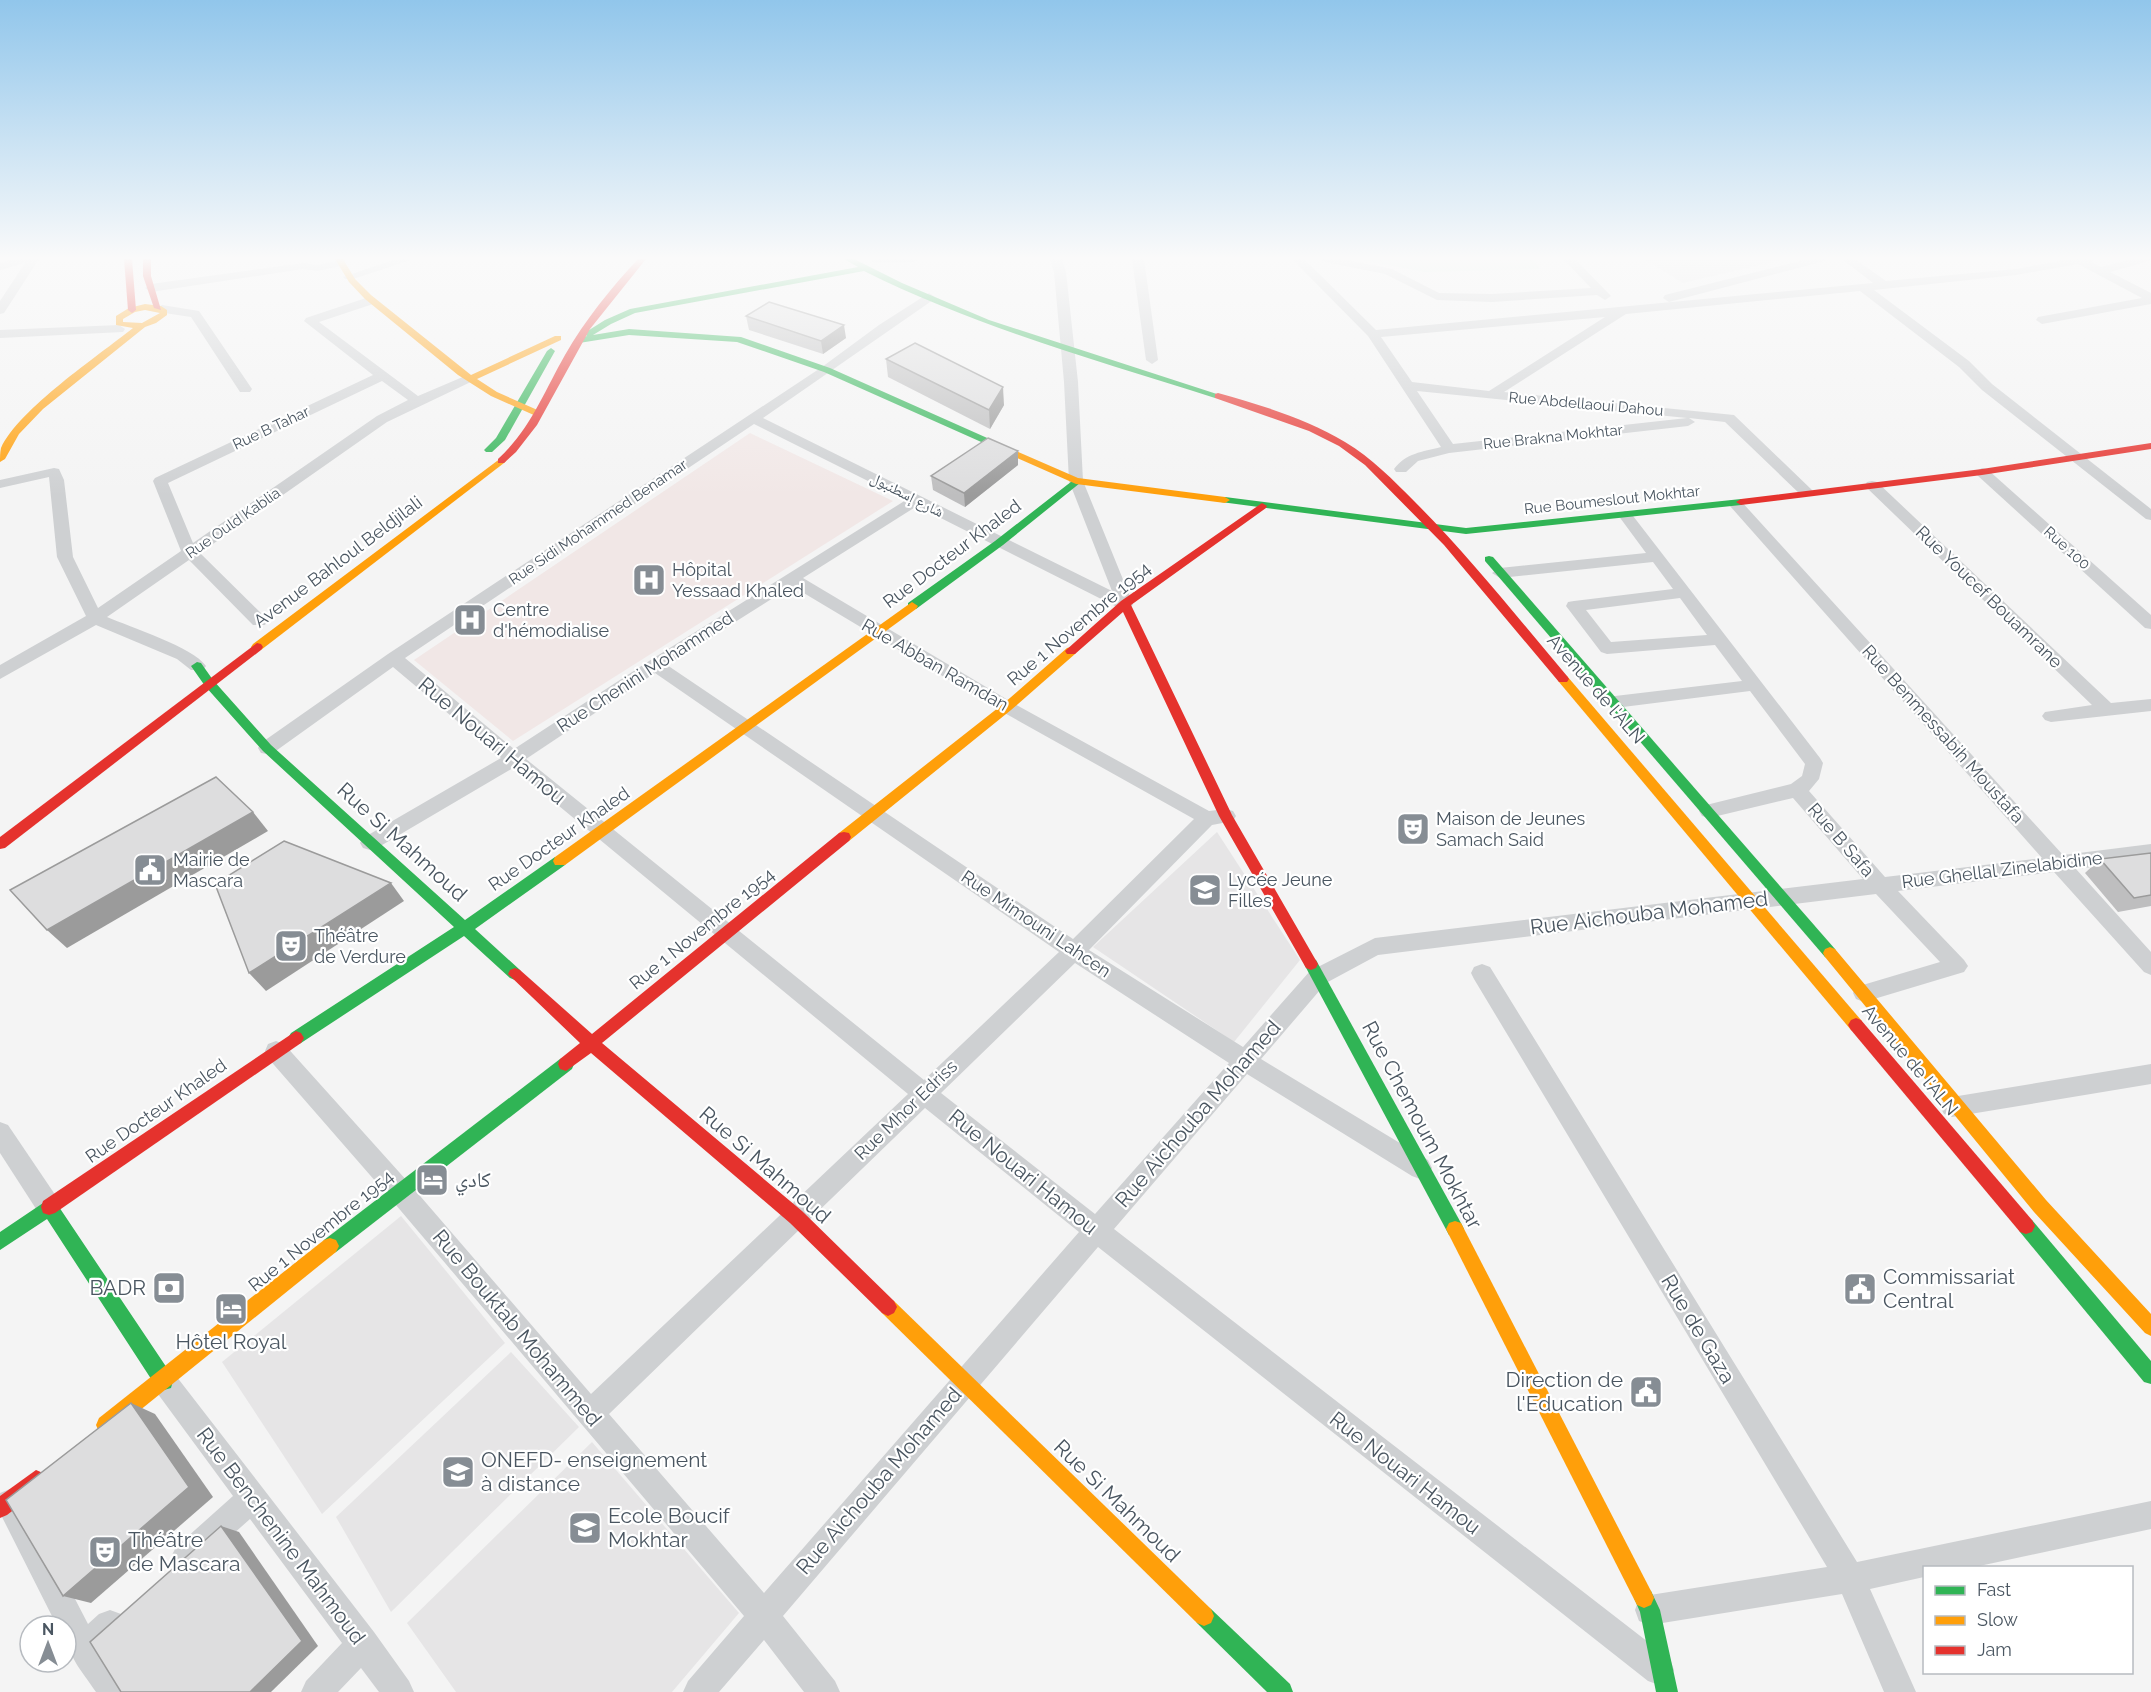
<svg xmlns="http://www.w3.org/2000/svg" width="2151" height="1692" font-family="Raleway,'Noto Naskh Arabic',sans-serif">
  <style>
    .education { fill: #e6e5e6 }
    .medical { fill: #f1e7e6 }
    .green { fill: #d9f2e3 }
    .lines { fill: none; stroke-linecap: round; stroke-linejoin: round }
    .street { fill: #ced0d2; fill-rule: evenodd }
    .fast { fill: #30b455; fill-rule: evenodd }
    .slow { fill: #ff9f0a; fill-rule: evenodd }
    .jam { fill: #e5322d; fill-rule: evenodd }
    .wall { fill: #bebebf }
    .shaded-wall { fill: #9b9b9b }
    .building { fill: #ddddde; stroke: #9b9b9b; stroke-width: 1.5 }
    .labels { text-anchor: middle; stroke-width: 4.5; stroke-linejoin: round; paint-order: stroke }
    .far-street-label { font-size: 15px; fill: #4a5661; stroke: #fff }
    .street-label { font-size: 18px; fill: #4a5661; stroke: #fff }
    .poi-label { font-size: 18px; fill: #4a5661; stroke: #fff; text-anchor: start }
    .near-street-label { font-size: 21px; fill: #4a5661; stroke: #fff }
    .near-poi-label { font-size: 21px; fill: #4a5661; stroke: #fff; text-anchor: start }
  </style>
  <rect width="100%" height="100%" fill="#f4f4f4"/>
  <g class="education">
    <polygon points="1644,259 1785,259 1683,283"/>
    <polygon points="1217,832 1300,960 1234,1042 1093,947"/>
    <polygon points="401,1216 505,1343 322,1514 222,1362"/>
    <polygon points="511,1352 579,1427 391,1612 336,1517"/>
    <polygon points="592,1442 739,1613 672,1692 456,1692 407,1623"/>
  </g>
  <polygon class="medical" points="750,433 893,501 513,741 414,660"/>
  <polygon class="green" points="1356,259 1533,259 1540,269 1425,272"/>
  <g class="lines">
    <g class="street">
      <polygon points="14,259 39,259 4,313 0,314 0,301 25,263 0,270 0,263"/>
      <polygon points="396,259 414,259 353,279 345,279 343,277"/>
      <polygon points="871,259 919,259 913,262 876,263 872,262"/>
      <path d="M1050,259H1062L1066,272L1078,382L1083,481L1133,604L1131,608H1119L917,506L803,578L1013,703L1209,811L1226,809L1233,811L1236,816L1233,821L1212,825L1089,950L1243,1047L1310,971L1375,938L1863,879L1793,798L1709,818L1702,816L1699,811L1702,806L1791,784L1802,776L1805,764L1750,691L1615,708L1609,706L1606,702L1609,698L1615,696L1742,681L1715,645L1607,654L1601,652L1566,606L1568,602L1574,601L1673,589L1653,562L1500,578L1492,573L1500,568L1646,553L1618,515L1625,511L1630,512L1820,758L1823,763L1819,779L1809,791L1885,877L2042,858L1730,506L1728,503L1730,500H1740L2063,855L2151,844V860L2076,869L2151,952V975L2144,972L2054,872L1898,891L1964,960L1968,966L1964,972L1864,1002L1856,999L1853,993L1856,987L1940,962L1876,894L1378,955L1326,983L1261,1059L1428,1160L1432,1168L1428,1176L1420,1179L1412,1176L1247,1074L1114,1229L1670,1659L1674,1670L1670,1681L1659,1685L1648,1681L1098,1247L783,1616L835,1681L840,1692H804L764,1640L719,1692H683L688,1681L744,1616L390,1198L268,1058L265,1051L268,1044L276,1041L284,1044L408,1182L591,1394L908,1094L513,768L377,848L370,850L363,848L360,843L363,838L501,758L393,667L273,753L267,754L261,753L258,748L261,743L388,654L822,367L879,325L929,293L935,297L933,300L763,418L1112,591L1069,481L1064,382L1054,272ZM754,424L906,500L649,661L514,749L405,658ZM792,586L1001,711L1194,819L1073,939L667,665ZM1680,598L1707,635L1611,642L1586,610ZM655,673L1059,952L924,1080L526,759ZM1075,963L1229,1063L1095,1214L941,1093ZM925,1108L1079,1232L764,1593L609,1414Z"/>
      <polygon points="1132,259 1144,259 1158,360 1152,364 1146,360"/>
      <path d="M1292,259H1304L1376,330L1873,283L1842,259H1855L1886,281L2016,269L2070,259H2095L2091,262L2101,267L2132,259H2151L2149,261L2110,272L2151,293V304L2042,324L2036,320L2038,317L2142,298L2078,264L2016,275L1874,290L1969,361L1992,384L2151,509V520L2146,519L1982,390L1959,367L1860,291L1626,314L1504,392L1734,415L1812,490L1814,493L1812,496H1802L1725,422L1689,418L1695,422L1688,426L1449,453L1418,461L1406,472H1396L1394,469C1406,453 1422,452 1441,447L1368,336ZM1605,317L1489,391L1412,382L1381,337ZM1417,391L1687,418L1453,444Z"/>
      <polygon points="1319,259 1342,259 1392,269 1439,293 1492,294 1591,288 1563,259 1575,259 1611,296 1605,300 1597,295 1492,302 1437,300 1385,274 1325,262"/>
      <polygon points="1808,259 1827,259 1825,261 1669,302 1663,298 1665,295"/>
      <polygon points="341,260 345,261 345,265 317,271 303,269 151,292 145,288 151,284 303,263 317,265"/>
      <path d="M369,297L375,301L373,304L319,322L418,396L465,376H475L477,379L387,422L200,553L265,617L267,621L265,625H253L189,560L107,617C130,627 193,647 206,666L203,670H191L177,659L96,625L0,679V665L86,616L57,557L49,477L0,488V480L54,468L59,469L64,480L73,557L98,608L181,551L153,481L155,478L373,375L304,321L306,318ZM382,381L408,400L377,416L193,543L168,483Z"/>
      <polygon points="162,305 199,311 252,389 250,392 240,392 191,317 158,312 156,309"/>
      <polygon points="119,325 125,329 123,332 0,338 0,330"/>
      <polygon points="1982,468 1987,469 2151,615 2151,629 2145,628 1977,475 1975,472"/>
      <polygon points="1872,481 1877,482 2111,703 2151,699 2151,711 2051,722 2045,720 2042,716 2045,712 2092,705 1867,488 1865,485 1867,482"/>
      <polygon points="1482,964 1490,967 1857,1562 2151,1501 2151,1529 1970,1568 1924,1568 1924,1577 1870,1589 1916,1692 1884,1692 1842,1594 1650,1625 1639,1621 1635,1610 1639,1599 1650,1595 1827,1567 1474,979 1471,973 1474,967"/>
      <polygon points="2151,1064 2151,1084 1952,1117 1944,1114 1940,1107 1944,1100 1952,1097"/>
      <polygon points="0,1122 8,1125 58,1199 61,1207 58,1215 49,1219 40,1215 0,1153"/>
      <polygon points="164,1368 173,1372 374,1632 409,1681 414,1692 379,1692 361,1668 338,1692 301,1692 306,1681 342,1643 250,1519 196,1567 186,1572 176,1567 171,1557 176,1547 233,1496 155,1390 151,1381 155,1372"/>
      <path d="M10,1489L20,1493L88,1624L99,1614L110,1610L121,1614L125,1625L121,1636L104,1650L126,1681L131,1692H96C80,1668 66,1656 66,1626H57L0,1513V1493Z"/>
    </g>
    <g class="fast">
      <path d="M844,259H854L902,283L989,320L1223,396L1215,398C1096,360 976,327 864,271L635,313L611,324L593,335L629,329L741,337L830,368L994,441V445H988L824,372L737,342L629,335L579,343L575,340L587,336L585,334L586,332L605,320L630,309L858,267Z"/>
      <polygon points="551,348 555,351 505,440 492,452 486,452 484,450 496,438 547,351"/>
      <polygon points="1076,478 1081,481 1080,483 1003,545 916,609 908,609 908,603 995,541"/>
      <polygon points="1225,497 1466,528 1741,499 1746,502 1741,505 1466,534 1221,502 1221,498"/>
      <polygon points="1489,556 1493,557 1835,949 1837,953 1835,957 1830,959 1825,957 1485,561 1485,557"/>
      <polygon points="197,662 201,663 213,680 271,745 465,920 555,857 565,857 567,861 565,865 475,929 520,970 522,974 520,978 515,980 510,978 464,936 301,1043 296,1045 291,1043 288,1038 291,1033 454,927 263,751 205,686 191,666"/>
      <polygon points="1311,958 1316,960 1461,1223 1464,1229 1461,1235 1455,1237 1449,1235 1304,964 1306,960"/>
      <polygon points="566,1057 572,1059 574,1064 572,1069 336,1252 330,1254 324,1252 321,1246 324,1240 560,1059"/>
      <polygon points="49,1199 55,1201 171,1374 173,1381 171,1388 164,1390 157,1388 47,1219 0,1250 0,1232"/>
      <polygon points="2026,1218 2032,1220 2151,1361 2151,1384 2144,1382 2020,1232 2017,1226 2020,1220"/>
      <polygon points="1644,1588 1651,1591 1660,1610 1678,1692 1656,1692 1640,1612 1634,1598 1637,1591"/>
      <polygon points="1204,1606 1211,1609 1290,1684 1293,1692 1267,1692 1197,1623 1194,1616 1197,1609"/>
    </g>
    <g class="slow">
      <polygon points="335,259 343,259 355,279 371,295 471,375 555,336 561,336 561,340 477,379 497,392 542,412 542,416 536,416 491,396 458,375 365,299 349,282"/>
      <path d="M145,304L161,306L167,310V315L156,323L145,327L43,409L19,434L5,459L0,462C0,457 0,453 1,448C19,409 98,356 133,328L116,325V316L129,308ZM145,310L160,313L142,323L123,322V319L135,312Z"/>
      <polygon points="991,440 1078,478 1225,497 1230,500 1225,503 1076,484 988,445 988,441"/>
      <polygon points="501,458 506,461 504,463 261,650 253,650 251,647 253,644"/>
      <polygon points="912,602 918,606 916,609 565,865 555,865 553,861 555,857"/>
      <polygon points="1071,647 1075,648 1077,651 1075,654 1011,710 849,841 839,841 837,837 839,833 1003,704 1067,648"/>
      <polygon points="1563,675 1567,676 1861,1020 1864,1025 1861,1030 1856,1032 1851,1030 1559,682 1557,679"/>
      <polygon points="1830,947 1835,949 2046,1200 2151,1314 2151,1336 2145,1333 2034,1212 1825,957 1823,953 1825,949"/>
      <polygon points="1455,1221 1461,1223 1651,1591 1654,1598 1651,1605 1644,1608 1637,1605 1449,1235 1446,1229 1449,1223"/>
      <polygon points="330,1238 336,1240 339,1246 336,1252 113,1432 106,1435 99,1432 96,1425 99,1418 324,1240"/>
      <polygon points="888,1298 894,1301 1211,1609 1214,1616 1211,1623 1204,1626 1197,1623 882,1313 879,1307 882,1301"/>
    </g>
    <g class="jam">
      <polygon points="124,259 132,259 136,310 132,313 128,310"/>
      <polygon points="143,259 151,259 151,276 161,310 154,308 143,276"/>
      <path d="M638,259H646L590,329L537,425L516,452L504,463H498V459C530,430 544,392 565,355C585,320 611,288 638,259Z"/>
      <path d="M1218,393C1261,405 1307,419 1345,442C1372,458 1393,480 1414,501C1469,556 1517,617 1567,676L1569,679L1567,682H1559L1444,545L1365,465L1339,446L1309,431L1215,398V394Z"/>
      <polygon points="2151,443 2151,449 1982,475 1741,505 1736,502 1741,499 1982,469"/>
      <polygon points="1262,503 1267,506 1266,508 1131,605 1232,815 1318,964 1316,968 1311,970 1306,968 1219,816 1123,612 1075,654 1067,654 1065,651 1121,601"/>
      <polygon points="257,643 261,644 263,647 261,650 5,848 0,849 0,837"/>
      <polygon points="844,832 849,833 851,837 849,841 602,1043 802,1211 894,1301 897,1307 894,1313 888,1316 882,1313 790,1223 591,1053 566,1071 560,1069 558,1064 560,1059 580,1043 508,974 510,970 515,968 520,970 592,1034 839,833"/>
      <polygon points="1856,1018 1861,1020 2032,1220 2035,1226 2032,1232 2026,1234 2020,1232 1851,1030 1848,1025 1851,1020"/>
      <polygon points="296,1031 301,1033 304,1038 301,1043 55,1213 49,1215 43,1213 41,1207 43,1201"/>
      <polygon points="36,1470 43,1473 46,1480 43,1487 7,1515 0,1518 0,1496"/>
    </g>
  </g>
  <g class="wall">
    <polygon points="746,316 846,338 823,354 749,330"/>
    <polygon points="886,359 1004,405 990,429 888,377"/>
    <polygon points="1018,451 1018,465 965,507 933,490 931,476"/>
    <polygon points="2151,853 2151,906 2118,912 2085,873 2100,859"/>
  </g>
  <g class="shaded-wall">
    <polygon points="844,325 846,338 823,354 821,341"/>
    <polygon points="1003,387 1004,405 990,429 989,410"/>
    <polygon points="1018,451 1018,465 965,507 964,493"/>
    <polygon points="253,812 268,831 67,948 47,930"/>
    <polygon points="391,883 404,901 266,991 249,973"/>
    <polygon points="131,1403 155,1414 213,1497 91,1603 63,1596"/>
    <polygon points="221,1526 239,1532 318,1646 271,1692 250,1692"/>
  </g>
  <g class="building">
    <polygon points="769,302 844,325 821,341 746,316"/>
    <polygon points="915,343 1003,387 989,410 886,359"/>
    <polygon points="988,438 1018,451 964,493 931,476"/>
    <polygon points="216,777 253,812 47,930 10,890"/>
    <polygon points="284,841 391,883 249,973 215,884"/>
    <polygon points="2151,853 2151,895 2134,898 2100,859"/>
    <polygon points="131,1403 189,1487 63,1596 6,1500"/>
    <polygon points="221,1526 302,1641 250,1692 121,1692 90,1642"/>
  </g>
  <linearGradient id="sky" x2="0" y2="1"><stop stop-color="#91c6eb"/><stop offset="0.52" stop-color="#fafafa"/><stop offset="1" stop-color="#fafafa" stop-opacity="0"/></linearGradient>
  <rect width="2151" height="496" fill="url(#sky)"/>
  <defs>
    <symbol id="hospital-square" viewBox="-11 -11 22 22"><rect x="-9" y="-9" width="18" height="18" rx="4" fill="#868d94" stroke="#fff"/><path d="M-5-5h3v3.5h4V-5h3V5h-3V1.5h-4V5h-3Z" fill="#fff"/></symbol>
    <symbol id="theatre-square" viewBox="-11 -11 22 22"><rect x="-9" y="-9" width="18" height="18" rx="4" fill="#868d94" stroke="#fff"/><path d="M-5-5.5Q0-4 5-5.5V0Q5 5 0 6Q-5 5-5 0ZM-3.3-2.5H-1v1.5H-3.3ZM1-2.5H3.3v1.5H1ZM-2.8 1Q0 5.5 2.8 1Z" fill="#fff"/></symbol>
    <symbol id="civic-square" viewBox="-11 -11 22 22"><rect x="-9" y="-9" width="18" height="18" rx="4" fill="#868d94" stroke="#fff"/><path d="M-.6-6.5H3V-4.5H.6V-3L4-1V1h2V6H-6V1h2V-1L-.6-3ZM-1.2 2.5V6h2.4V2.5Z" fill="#fff"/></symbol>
    <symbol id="school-square" viewBox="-11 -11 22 22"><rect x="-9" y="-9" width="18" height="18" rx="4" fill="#868d94" stroke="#fff"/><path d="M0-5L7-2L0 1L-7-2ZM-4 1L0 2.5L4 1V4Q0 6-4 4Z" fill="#fff"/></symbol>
    <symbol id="hotel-square" viewBox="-11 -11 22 22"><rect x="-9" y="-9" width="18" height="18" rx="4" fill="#868d94" stroke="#fff"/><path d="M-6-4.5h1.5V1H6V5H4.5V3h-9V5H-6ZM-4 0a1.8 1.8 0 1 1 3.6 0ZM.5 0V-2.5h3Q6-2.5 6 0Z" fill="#fff"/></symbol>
    <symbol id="bank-square" viewBox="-11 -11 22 22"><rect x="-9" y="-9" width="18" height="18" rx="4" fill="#868d94" stroke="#fff"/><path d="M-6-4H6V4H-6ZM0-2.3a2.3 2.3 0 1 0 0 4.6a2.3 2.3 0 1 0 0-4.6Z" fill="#fff"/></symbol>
    <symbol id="university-square" viewBox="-11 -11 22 22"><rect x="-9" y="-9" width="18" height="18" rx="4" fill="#868d94" stroke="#fff"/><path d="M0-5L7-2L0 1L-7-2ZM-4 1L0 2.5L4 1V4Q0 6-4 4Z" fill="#fff"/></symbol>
  </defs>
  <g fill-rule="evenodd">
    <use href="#hospital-square" x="630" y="561" width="38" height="38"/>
    <use href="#hospital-square" x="451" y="601" width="38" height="38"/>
    <use href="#theatre-square" x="1394" y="810" width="38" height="38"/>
    <use href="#civic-square" x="131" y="851" width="38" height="38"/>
    <use href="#school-square" x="1186" y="871" width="38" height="38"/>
    <use href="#theatre-square" x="272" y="927" width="38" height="38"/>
    <use href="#hotel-square" x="413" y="1161" width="38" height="38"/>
    <use href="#bank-square" x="150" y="1269" width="38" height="38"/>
    <use href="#civic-square" x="1841" y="1270" width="38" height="38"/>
    <use href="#hotel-square" x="212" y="1290" width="38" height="38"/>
    <use href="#civic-square" x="1627" y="1373" width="38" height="38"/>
    <use href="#university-square" x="439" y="1453" width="38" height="38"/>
    <use href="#school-square" x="566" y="1509" width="38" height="38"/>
    <use href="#theatre-square" x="86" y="1533" width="38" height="38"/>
  </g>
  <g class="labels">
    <g class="far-street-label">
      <text transform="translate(1586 404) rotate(5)" y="5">Rue Abdellaoui Dahou</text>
      <text transform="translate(271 428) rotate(-25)" y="5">Rue B Tahar</text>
      <text transform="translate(1553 437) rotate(-6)" y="5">Rue Brakna Mokhtar</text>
      <text transform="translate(907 495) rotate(27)" y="5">شارع إسطنبول</text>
      <text transform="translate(1612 500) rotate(-6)" y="5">Rue Boumeslout Mokhtar</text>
      <text transform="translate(598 522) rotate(-34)" y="5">Rue Sidi Mohammed Benamar</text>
      <text transform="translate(233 523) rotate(-35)" y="5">Rue Ould Kablia</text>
      <text transform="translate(2067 548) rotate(42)" y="5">Rue 100</text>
    </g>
    <g class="street-label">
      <text transform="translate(952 554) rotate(-37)" y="6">Rue Docteur Khaled</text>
      <text transform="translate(338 562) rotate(-37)" y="6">Avenue Bahloul Beldjilali</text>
      <text transform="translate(1989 597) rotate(44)" y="6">Rue Youcef Bouamrane</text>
      <text transform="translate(1079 624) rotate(-40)" y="6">Rue 1 Novembre 1954</text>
      <text transform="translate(935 665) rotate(30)" y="6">Rue Abban Ramdan</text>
      <text transform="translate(645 672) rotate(-33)" y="6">Rue Chenini Mohammed</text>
      <text transform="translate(1596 689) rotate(49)" y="6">Avenue de l'ALN</text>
      <text transform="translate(1943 734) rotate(48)" y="6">Rue Benmessabih Moustafa</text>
      <text transform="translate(559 839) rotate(-35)" y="6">Rue Docteur Khaled</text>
      <text transform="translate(1841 840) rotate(49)" y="6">Rue B Safa</text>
      <text transform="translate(2002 870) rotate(-7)" y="6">Rue Ghellal Zinelabidine</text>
      <text transform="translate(1036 924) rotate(34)" y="6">Rue Mimouni Lahcen</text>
      <text transform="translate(702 929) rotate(-39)" y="6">Rue 1 Novembre 1954</text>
      <text transform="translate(1910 1060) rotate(50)" y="6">Avenue de l'ALN</text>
      <text transform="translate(906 1110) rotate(-44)" y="6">Rue Mhor Edriss</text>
      <text transform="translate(156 1111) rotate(-35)" y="6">Rue Docteur Khaled</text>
      <text transform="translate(321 1231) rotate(-39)" y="6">Rue 1 Novembre 1954</text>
    </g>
    <g class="poi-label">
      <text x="672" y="576">Hôpital<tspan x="672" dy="21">Yessaad Khaled</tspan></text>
      <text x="493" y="616">Centre<tspan x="493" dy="21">d'hémodialise</tspan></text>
      <text x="1436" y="825">Maison de Jeunes<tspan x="1436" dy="21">Samach Said</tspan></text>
      <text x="173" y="866">Mairie de<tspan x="173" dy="21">Mascara</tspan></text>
      <text x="1228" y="886">Lycée Jeune<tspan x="1228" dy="21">Filles</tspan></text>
      <text x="314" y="942">Théâtre<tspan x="314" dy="21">de Verdure</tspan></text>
    </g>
    <g class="near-street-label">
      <text transform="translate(492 741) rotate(40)" y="7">Rue Nouari Hamou</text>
      <text transform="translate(402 842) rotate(42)" y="7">Rue Si Mahmoud</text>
      <text transform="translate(1649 913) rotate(-7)" y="7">Rue Aichouba Mohamed</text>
      <text transform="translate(1198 1114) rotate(-49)" y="7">Rue Aichouba Mohamed</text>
      <text transform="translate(1422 1125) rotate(62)" y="7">Rue Chemoum Mokhtar</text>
      <text transform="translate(765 1165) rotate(41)" y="7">Rue Si Mahmoud</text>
      <text transform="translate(1023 1172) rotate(39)" y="7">Rue Nouari Hamou</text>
      <text transform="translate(517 1328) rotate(50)" y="7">Rue Bouktab Mohammed</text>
      <text transform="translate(1698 1329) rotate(59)" y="7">Rue de Gaza</text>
      <text transform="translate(1405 1473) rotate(38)" y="7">Rue Nouari Hamou</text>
      <text transform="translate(879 1481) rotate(-49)" y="7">Rue Aichouba Mohamed</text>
      <text transform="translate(1117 1501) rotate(44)" y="7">Rue Si Mahmoud</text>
      <text transform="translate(281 1536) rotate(53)" y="7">Rue Benchenine Mahmoud</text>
    </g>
    <g class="near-poi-label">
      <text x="455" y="1187">كادي</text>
      <text x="1883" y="1284">Commissariat<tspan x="1883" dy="24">Central</tspan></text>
      <text x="146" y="1295" text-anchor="end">BADR</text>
      <text x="231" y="1349" text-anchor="middle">Hôtel Royal</text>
      <text x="1623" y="1387" text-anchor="end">Direction de<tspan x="1623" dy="24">l'Education</tspan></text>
      <text x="481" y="1467">ONEFD- enseignement<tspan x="481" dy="24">à distance</tspan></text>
      <text x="608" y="1523">Ecole Boucif<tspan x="608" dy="24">Mokhtar</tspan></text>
      <text x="128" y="1547">Théâtre<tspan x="128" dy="24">de Mascara</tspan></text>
    </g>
  </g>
  <rect x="1923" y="1566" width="210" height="108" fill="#ffffff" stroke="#b7bbc0" stroke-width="1.5"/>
  <rect x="1935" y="1586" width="30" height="9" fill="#30b455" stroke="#b7bbc0" stroke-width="1.5"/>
  <text x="1977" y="1596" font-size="18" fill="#4a5661">Fast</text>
  <rect x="1935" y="1616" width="30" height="9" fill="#ff9f0a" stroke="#b7bbc0" stroke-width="1.5"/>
  <text x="1977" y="1626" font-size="18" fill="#4a5661">Slow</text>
  <rect x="1935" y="1646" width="30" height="9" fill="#e5322d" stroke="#b7bbc0" stroke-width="1.5"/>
  <text x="1977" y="1656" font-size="18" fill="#4a5661">Jam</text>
  <g transform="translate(48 1644)"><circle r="28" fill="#ffffff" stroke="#b7bbc0" stroke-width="1.5"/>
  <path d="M0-4.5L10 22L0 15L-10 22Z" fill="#868d94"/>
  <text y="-9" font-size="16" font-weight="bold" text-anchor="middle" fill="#4a5661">N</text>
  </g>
</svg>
